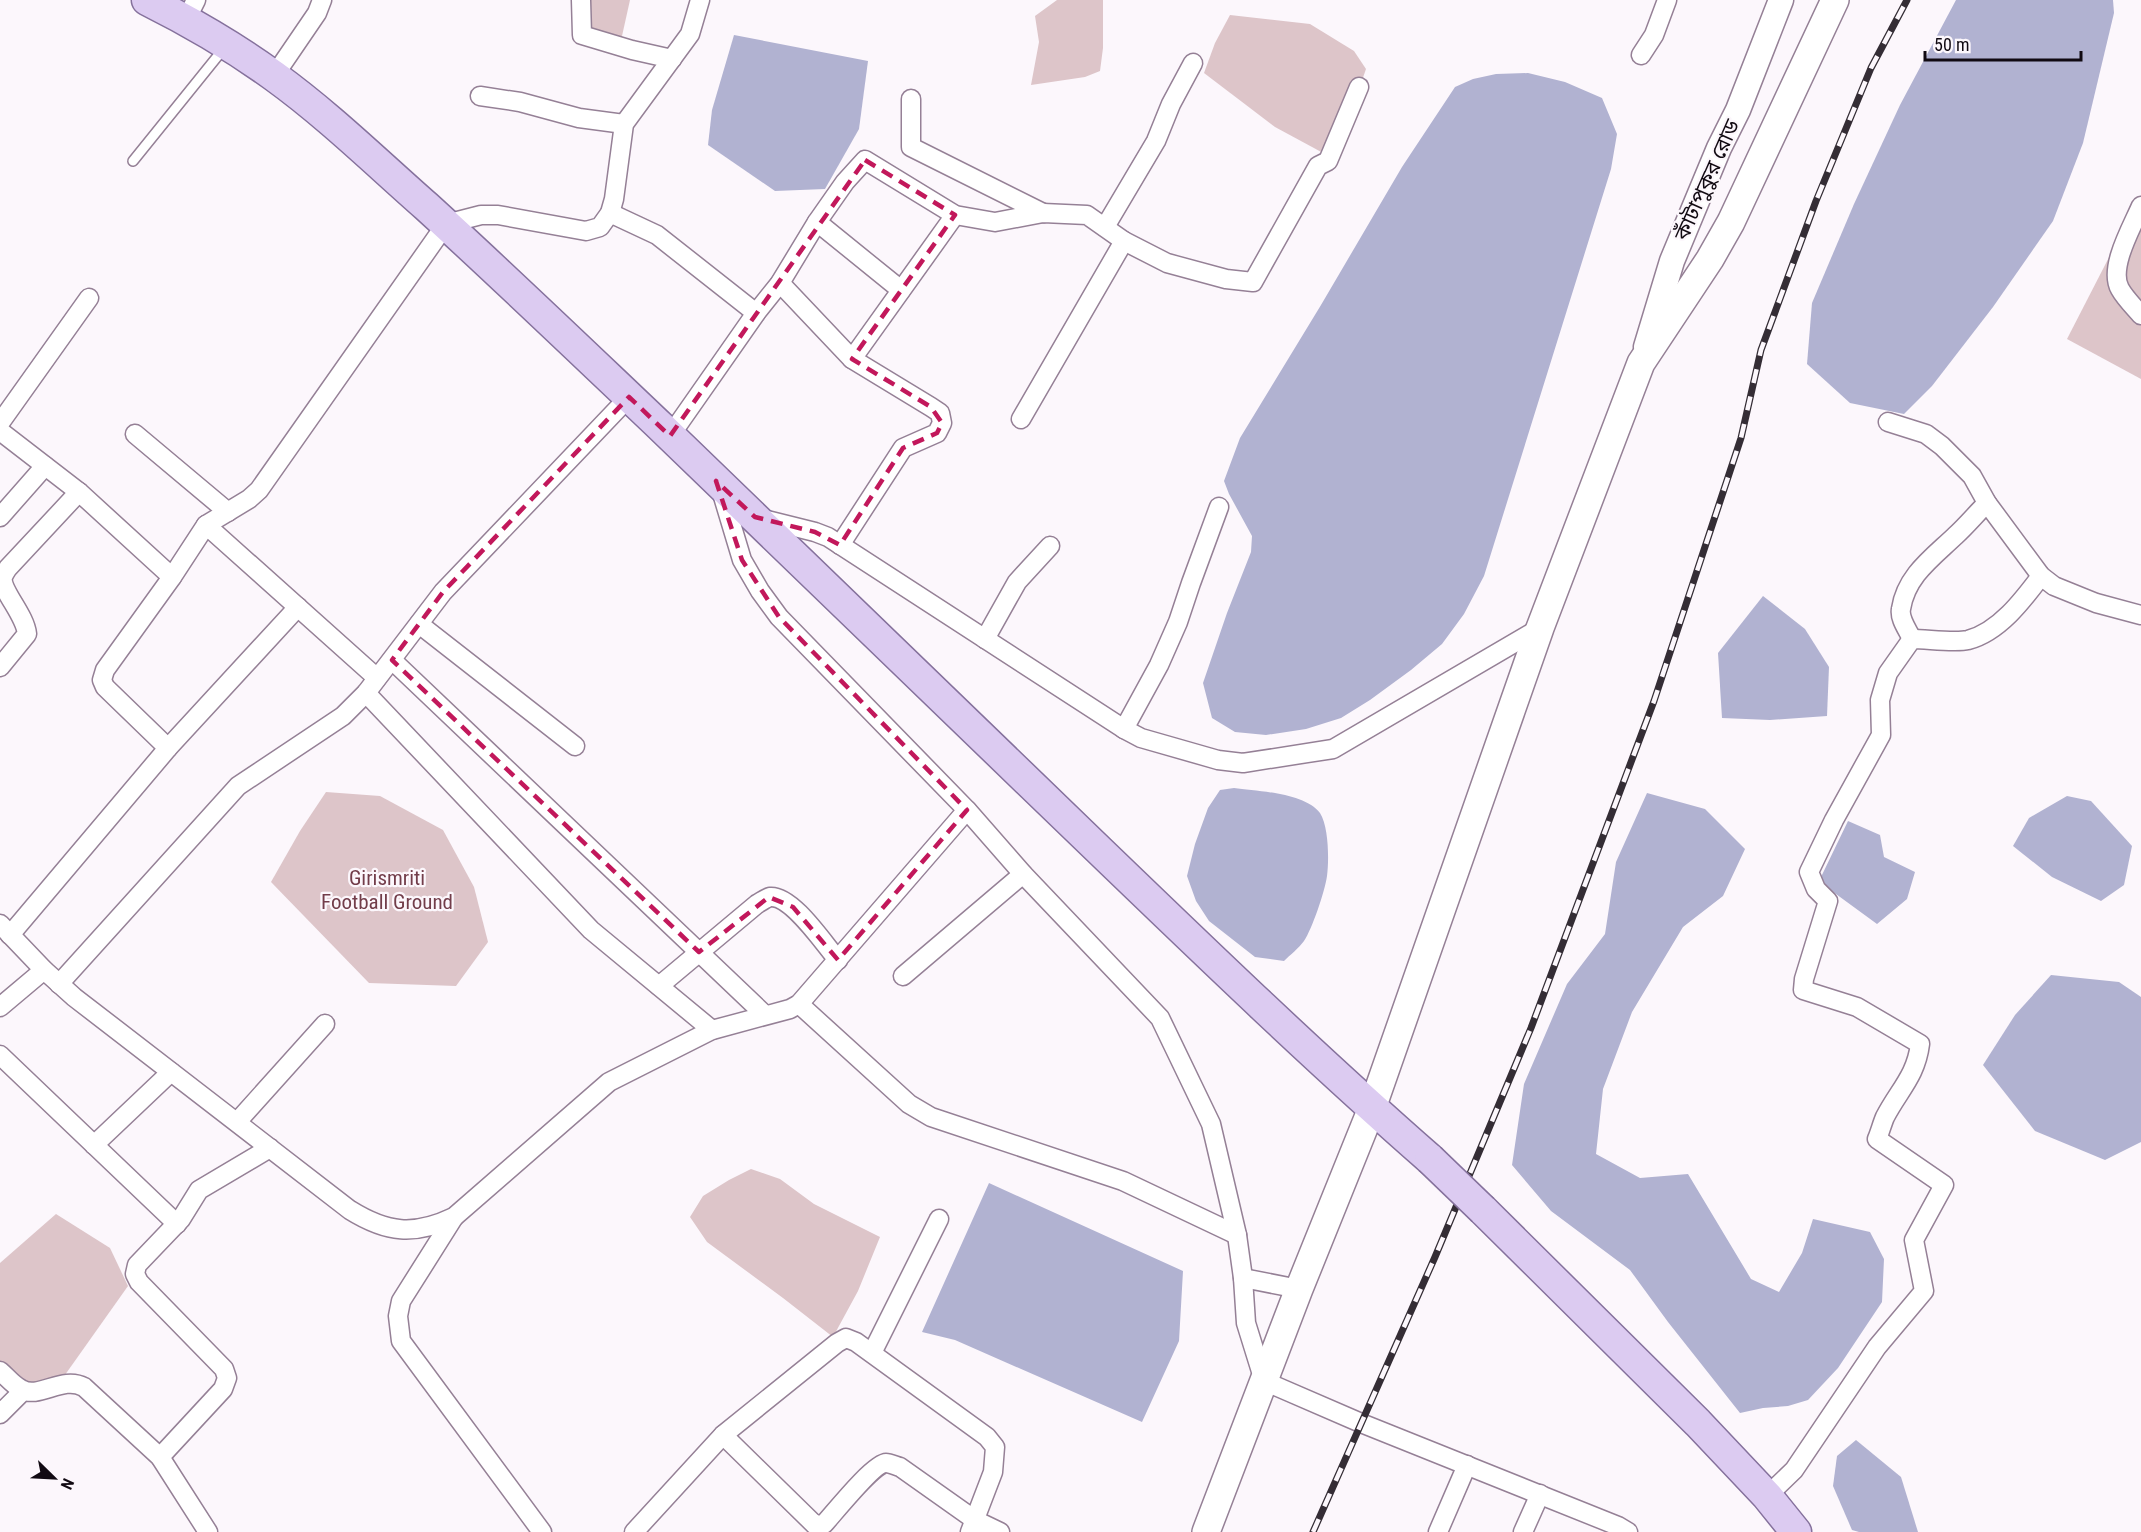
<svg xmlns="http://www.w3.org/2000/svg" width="2141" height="1532" font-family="'Roboto Condensed','Noto Sans Bengali',sans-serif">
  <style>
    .green { fill: #ddc5c9 }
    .water { fill: #b1b2d1 }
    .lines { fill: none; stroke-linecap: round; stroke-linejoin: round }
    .service-casing { stroke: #958096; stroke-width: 12 }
    .minor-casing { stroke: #958096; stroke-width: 21 }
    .tertiary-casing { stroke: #958096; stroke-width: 27 }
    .secondary-casing { stroke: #958096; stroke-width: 30 }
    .primary-casing { stroke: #85719c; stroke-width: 33 }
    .service { stroke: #fff; stroke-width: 9 }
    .minor { stroke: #fff; stroke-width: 18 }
    .tertiary { stroke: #fff; stroke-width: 24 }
    .secondary { stroke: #fff; stroke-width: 27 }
    .primary { stroke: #dccbf1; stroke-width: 30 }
    .rail-casing { stroke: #342d35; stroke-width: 7 }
    .rail { stroke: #fcf7fc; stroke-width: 4.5; stroke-dasharray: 14; stroke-linecap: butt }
    .primary-bridge-casing { stroke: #85719c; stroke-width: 33; stroke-linecap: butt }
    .primary-bridge { stroke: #dccbf1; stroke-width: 30 }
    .marked { fill: none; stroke: #c2185b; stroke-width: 4.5; stroke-dasharray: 12 8; stroke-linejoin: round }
    .labels { text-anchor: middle; stroke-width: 4.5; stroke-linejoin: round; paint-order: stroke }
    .street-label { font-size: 21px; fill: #110a12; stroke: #fcf7fc }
    .park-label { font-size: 21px; fill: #723d4a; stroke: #fcf7fc }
  </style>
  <rect width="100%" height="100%" fill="#fcf7fc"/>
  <g class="green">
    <polygon points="584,0 630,0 620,45 584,33"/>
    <polygon points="1057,0 1103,0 1103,48 1100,71 1085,77 1031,85 1039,42 1035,16"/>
    <polygon points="1230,15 1310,24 1354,51 1366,69 1344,132 1325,154 1275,127 1204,73 1215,43"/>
    <polygon points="2141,195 2141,379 2067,339"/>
    <polygon points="326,792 380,796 443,830 474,887 488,942 456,986 369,983 271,882 300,831"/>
    <polygon points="751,1169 780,1179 814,1204 880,1237 858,1291 833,1337 783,1298 707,1242 690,1217 703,1196 729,1180"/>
    <polygon points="56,1214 110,1248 128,1286 55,1389 0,1373 0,1263"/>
  </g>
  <g class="water">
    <polygon points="1956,0 2113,0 2114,13 2083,143 2053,221 1993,307 1932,386 1904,414 1850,403 1807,364 1812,303 1854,204 1900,105"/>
    <polygon points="734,35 868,61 859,129 825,189 775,191 708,145 712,110"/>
    <polygon points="1528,73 1565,82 1602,98 1617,134 1611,169 1484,576 1464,614 1442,644 1411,670 1370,700 1341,718 1306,729 1266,735 1235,732 1212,718 1203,683 1227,613 1251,552 1252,536 1229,494 1224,481 1240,438 1321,305 1402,167 1455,87 1473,79 1496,74"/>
    <polygon points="1763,596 1805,629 1829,667 1827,716 1770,720 1722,718 1718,653"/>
    <path d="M1234,788C1257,791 1305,793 1320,813C1329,827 1329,861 1327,876C1325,891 1312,929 1304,941C1299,948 1290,955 1284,961L1255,957L1209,921L1196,901L1187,876L1195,844L1208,808L1220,790Z"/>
    <polygon points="1647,793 1705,809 1745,849 1723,896 1683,927 1632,1012 1603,1089 1596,1154 1640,1178 1688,1174 1751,1279 1779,1292 1802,1253 1813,1219 1870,1232 1884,1259 1882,1302 1838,1368 1808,1400 1788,1406 1763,1408 1740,1413 1668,1322 1630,1270 1551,1211 1512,1165 1524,1084 1567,984 1605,934 1616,862"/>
    <polygon points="2067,796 2091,801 2132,846 2124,885 2101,901 2052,877 2013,846 2029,818"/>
    <polygon points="1848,821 1880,835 1884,857 1915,872 1907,899 1877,924 1825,886 1821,877"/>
    <polygon points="2051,975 2119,982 2141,997 2141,1142 2105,1160 2035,1131 1983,1065 2015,1015"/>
    <polygon points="989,1183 1183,1271 1179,1341 1142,1422 955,1340 922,1332"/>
    <polygon points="1856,1440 1901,1477 1918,1532 1859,1532 1852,1530 1833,1486 1837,1456"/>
  </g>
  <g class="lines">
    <defs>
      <polyline id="service" points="133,161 225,47"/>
      <g id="minor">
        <polyline points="581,0 582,35 632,50 672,59"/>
        <polyline points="186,20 196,0"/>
        <polyline points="1641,55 1654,35 1667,0"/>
        <polyline points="274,76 317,13 322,0"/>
        <polyline points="480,96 520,102 579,118 624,124"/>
        <polyline points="911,99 911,147 1043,213"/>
        <path d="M2141,206C2132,227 2108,268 2120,289C2125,298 2134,307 2141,315"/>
        <polyline points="610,213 657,235 756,313"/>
        <polyline points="817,222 901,290"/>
        <polyline points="1105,227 1156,141 1171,104 1193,63"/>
        <polyline points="780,283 852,359 931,407 940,413 942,423 937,433 903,448 840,545"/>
        <polyline points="852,359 955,215"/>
        <polyline points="1021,419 1124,241"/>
        <polyline points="1888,422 1926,434 1942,446 1972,476 1987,503 2041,576 2054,586 2096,603 2141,615"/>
        <polyline points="0,423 89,298"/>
        <polyline points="0,431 79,492 172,577"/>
        <polyline points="135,434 228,512"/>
        <polyline points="670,436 756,313 780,283 817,222 845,182 865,160 955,215 995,222 1043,213 1087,215 1124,241 1167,263 1226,279 1253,282 1318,166 1328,161 1359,87"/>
        <polyline points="721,490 742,560 760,591 779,617 967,810 1023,874 1160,1018 1211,1124 1237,1235 1243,1278 1246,1323 1264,1381 1361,1423 1618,1526 1628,1532"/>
        <polyline points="0,517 45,466"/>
        <polyline points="759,518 815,532 828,537 1124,729 1141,738 1218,760 1243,763 1333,749 1540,628"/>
        <polyline points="206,525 377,678"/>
        <polyline points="419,624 575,746"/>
        <polyline points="985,639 1017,582 1050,546"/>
        <path d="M1912,639C1908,630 1899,619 1901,609C1906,576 1932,558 1955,536C1966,526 1976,514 1987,503"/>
        <polyline points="392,660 765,1015"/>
        <path d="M0,667L27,634C25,614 0,590 3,577C4,574 6,571 8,568L79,492"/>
        <polyline points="366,693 591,930 712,1030"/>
        <polyline points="1124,729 1159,665 1178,622 1191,583 1219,507"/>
        <polyline points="168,748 105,687 102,680 105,670 172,577 206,525 249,499 259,490 446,224 481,215 498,215 586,231 600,227 610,213 614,199 624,124 690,34 700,0"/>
        <path d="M0,924L44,970L74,997L350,1210C387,1233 414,1236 454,1217L609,1082L712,1030L790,1009L799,1004L967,810"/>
        <polyline points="10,935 168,748 298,607"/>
        <polyline points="903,976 1023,874"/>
        <polyline points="59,984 238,786 343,716 366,693 443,592 629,397"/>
        <path d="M659,986L757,904C761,902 766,898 770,897C792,895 824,944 838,960"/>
        <polyline points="799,1004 909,1104 931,1117 1123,1181 1237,1235"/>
        <polyline points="0,1007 44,970"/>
        <polyline points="0,1055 177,1224"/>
        <polyline points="237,1122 325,1024"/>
        <polyline points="94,1145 171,1072"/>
        <polyline points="454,1217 401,1301 398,1316 401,1341 542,1532"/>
        <polyline points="1243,1278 1299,1289"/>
        <polyline points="872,1353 939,1219"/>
        <path d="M0,1371C7,1377 13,1385 21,1389C39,1400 62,1375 84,1387L160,1457L208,1532"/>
        <polyline points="0,1414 23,1391"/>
        <path d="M723,1435L815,1525L824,1524C834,1513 874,1463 886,1463C890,1463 896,1466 900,1467L975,1520L1000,1532"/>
        <polyline points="160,1457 223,1389 227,1378 224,1369 139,1282 135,1274 137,1265 181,1219 199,1190 270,1148"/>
        <path d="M1767,1496L1794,1470L1877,1347L1924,1291L1914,1240L1944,1185L1877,1139C1880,1132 1882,1124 1885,1117C1899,1090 1916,1076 1920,1044L1857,1007L1803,990L1804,979L1828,901L1816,889L1809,872L1834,820L1881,735L1880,700L1888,673L1912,639C1927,639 1955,643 1968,640C1999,632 2023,600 2041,576"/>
        <polyline points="634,1532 723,1435 837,1343 846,1338 856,1342 987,1437 995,1447 993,1472 970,1532"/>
        <polyline points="1438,1532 1467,1465"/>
        <polyline points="1523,1532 1540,1494"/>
      </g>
      <polyline id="tertiary" points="1646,347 1672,261 1719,148 1738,110 1781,0"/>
      <polyline id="secondary" points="1206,1532 1299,1289 1372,1108 1540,628 1641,363 1710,259 1731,222 1835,0"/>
      <g id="primary">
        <path d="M147,0C191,22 234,47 274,76C328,115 376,162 426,206C505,278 583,353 661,427C807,568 953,709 1099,850C1208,955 1317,1060 1430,1159"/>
        <polyline points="1483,1210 1698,1423 1767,1496 1796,1532"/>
      </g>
    </defs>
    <use href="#service" class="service-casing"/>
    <use href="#minor" class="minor-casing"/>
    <use href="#tertiary" class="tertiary-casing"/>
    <use href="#secondary" class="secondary-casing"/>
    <use href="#primary" class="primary-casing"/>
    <use href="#service" class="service"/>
    <use href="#minor" class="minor"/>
    <use href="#tertiary" class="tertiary"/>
    <use href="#secondary" class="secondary"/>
    <use href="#primary" class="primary"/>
    <defs>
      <polyline id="rail" points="1313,1532 1435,1257 1531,1028 1654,701 1741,438 1761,350 1816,201 1871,68 1907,0"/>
    </defs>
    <use href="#rail" class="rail-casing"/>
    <use href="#rail" class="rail"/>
    <defs>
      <polyline id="primary-bridge" points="1430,1159 1483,1210"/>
    </defs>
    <use href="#primary-bridge" class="primary-bridge-casing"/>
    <use href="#primary-bridge" class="primary-bridge"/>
  </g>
  <path class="marked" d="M865,160L955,215L852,359L931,407L942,423L937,433L903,448L840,545L815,532L755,517L716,481L742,560L779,617L967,810L838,960L793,907L769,897L699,952L392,660L443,592L629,397L670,436Z"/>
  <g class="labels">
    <g class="street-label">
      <text transform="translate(1707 180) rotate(-66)" y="7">কাঁটাপুকুর রোড</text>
    </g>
    <g class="park-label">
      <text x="387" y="885">Girismriti<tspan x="387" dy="24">Football Ground</tspan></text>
    </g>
  </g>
  <g transform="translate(54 1478) rotate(114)" stroke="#fcf7fc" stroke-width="4.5" paint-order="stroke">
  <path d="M0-4.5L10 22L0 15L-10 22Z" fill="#110a12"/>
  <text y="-9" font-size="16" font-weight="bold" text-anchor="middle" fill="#110a12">N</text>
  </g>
  <path d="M1925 51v9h156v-9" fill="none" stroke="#110a12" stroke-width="3"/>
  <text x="1934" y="51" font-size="18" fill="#110a12" stroke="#fcf7fc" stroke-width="4.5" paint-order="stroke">50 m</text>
</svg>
